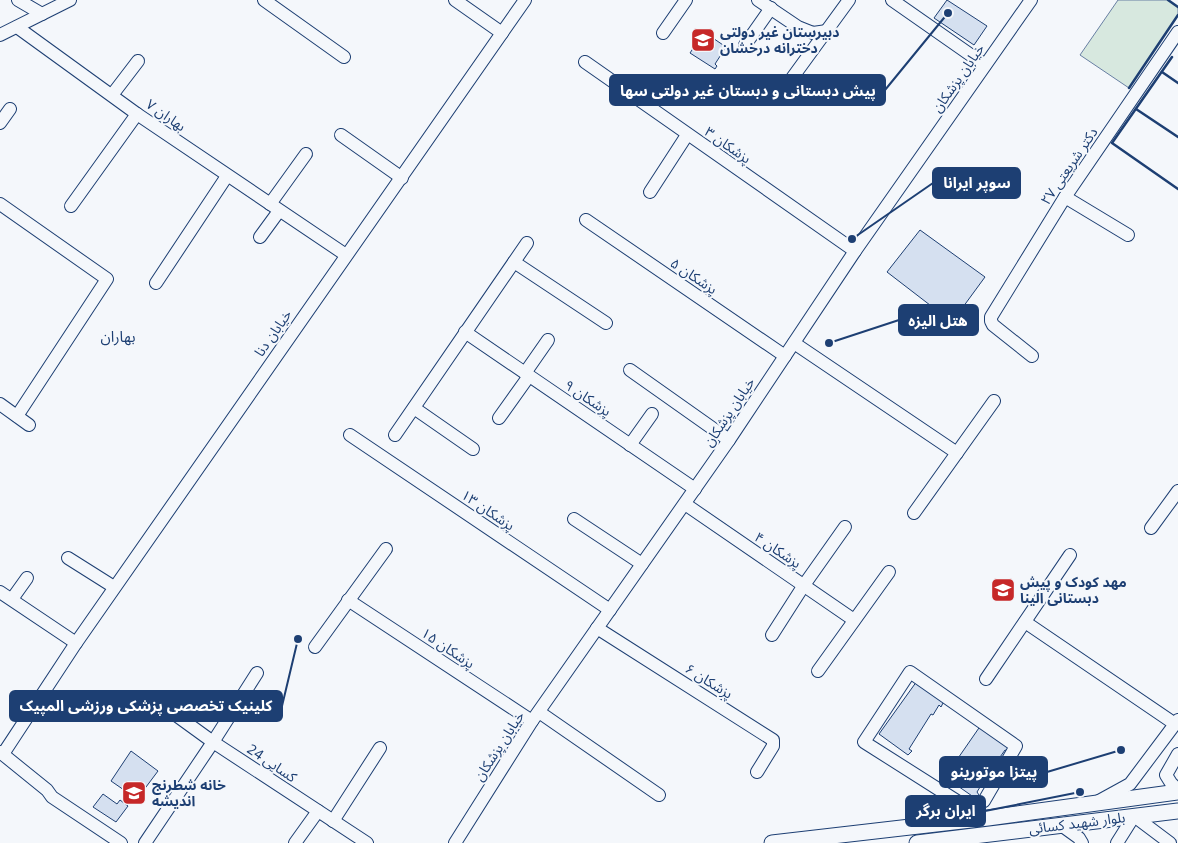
<svg xmlns="http://www.w3.org/2000/svg" width="1178" height="843" font-family="'Noto Sans','Noto Sans Arabic',sans-serif">
  <style>
    .green { fill: #d7e8df; stroke: #687fa3 }
    .building { fill: #d5e0f0; stroke: #1d3f73 }
    .lines { fill: none; stroke-linecap: round; stroke-linejoin: round }
    .minor-casing { stroke: #1d3f73; stroke-width: 14 }
    .major-casing { stroke: #1d3f73; stroke-width: 17 }
    .minor { stroke: #f4f7fb; stroke-width: 12 }
    .major { stroke: #f4f7fb; stroke-width: 15 }
    .wall { stroke: #1d3f73; stroke-width: 2.5 }
    .labels { text-anchor: middle; stroke-width: 4; stroke-linejoin: round; paint-order: stroke }
    .poi-label { font-size: 14px; font-weight: bold; fill: #1d3f73; stroke: #f4f7fb; text-anchor: start }
    .street-label { font-size: 14px; fill: #1d3f73; stroke: #f4f7fb }
    .neighbourhood-label { font-size: 15px; fill: #1d3f73; stroke: #f4f7fb }
    .leader { fill: none; stroke: #1d3f73; stroke-width: 2 }
    .callout-dot { fill: #1d3f73; stroke: #f4f7fb; stroke-width: 2 }
    .callout { fill: #1d3f73; stroke: #1d3f73; stroke-width: 2 }
    .callout-label { font-size: 15px; text-anchor: middle; font-weight: bold; fill: #fff }
  </style>
  <rect width="100%" height="100%" fill="#f4f7fb"/>
  <polygon class="green" points="1118,0 1168,0 1178,7 1178,15 1129,88 1080,55"/>
  <g class="building">
    <polygon points="947,0 987,26 974,45 934,18"/>
    <polygon points="704,32 726,47 715,64 717,66 715,69 690,53"/>
    <polygon points="920,230 985,277 952,322 887,272"/>
    <polygon points="917,681 944,701 941,707 939,705 933,715 931,714 909,749 912,751 908,755 879,734"/>
    <polygon points="981,725 1010,746 1007,751 1005,750 998,760 997,759 977,792 979,795 975,798 945,777"/>
    <polygon points="131,751 158,771 137,799 111,781"/>
    <polygon points="103,794 117,804 120,800 128,806 116,822 93,807"/>
  </g>
  <g class="lines">
    <defs>
      <g id="minor">
        <polyline points="18,0 42,14"/>
        <polyline points="264,0 344,57"/>
        <polyline points="455,0 502,33"/>
        <polyline points="758,0 798,27 813,33 827,31"/>
        <polyline points="892,0 985,65"/>
        <polyline points="17,27 137,114 346,255"/>
        <polyline points="663,33 686,0"/>
        <polyline points="0,35 70,0"/>
        <polyline points="745,45 771,8"/>
        <polyline points="585,62 855,251"/>
        <polyline points="112,95 138,61"/>
        <polyline points="779,96 849,0"/>
        <polyline points="0,123 10,109"/>
        <polyline points="341,135 402,178"/>
        <polyline points="650,192 687,135"/>
        <polyline points="1065,197 1128,235"/>
        <polyline points="0,204 107,279 17,416"/>
        <polyline points="270,204 306,154"/>
        <polyline points="71,206 137,114"/>
        <polyline points="586,220 785,356"/>
        <polyline points="260,237 279,211"/>
        <polyline points="514,262 606,323"/>
        <polyline points="156,283 227,176"/>
        <polyline points="465,332 695,489"/>
        <polyline points="794,343 957,453"/>
        <polyline points="1032,356 993,325 991,321 991,317 1065,197 1178,32"/>
        <polyline points="630,370 729,440"/>
        <polyline points="525,373 548,340"/>
        <polyline points="0,404 29,425"/>
        <polyline points="414,408 473,449"/>
        <polyline points="499,418 529,376"/>
        <polyline points="350,435 610,610"/>
        <polyline points="395,435 527,243"/>
        <polyline points="630,445 652,414"/>
        <polyline points="685,504 854,620"/>
        <polyline points="914,513 994,401"/>
        <polyline points="574,519 642,564"/>
        <polyline points="1151,528 1178,491"/>
        <polyline points="68,558 114,587"/>
        <polyline points="0,592 76,643"/>
        <polyline points="12,599 27,578"/>
        <polyline points="348,600 532,721"/>
        <polyline points="1025,622 1175,724"/>
        <polyline points="597,628 773,740 773,746 757,772"/>
        <polyline points="772,635 804,585 845,527"/>
        <polyline points="315,647 386,549"/>
        <polyline points="818,671 889,572"/>
        <polygon points="910,672 1016,746 984,801 968,808 864,742"/>
        <polyline points="986,679 1070,555"/>
        <polyline points="162,705 213,742 367,843"/>
        <polyline points="539,712 659,795"/>
        <polyline points="0,752 47,790 52,797 121,843"/>
        <polyline points="3,754 76,643 525,0"/>
        <polyline points="1178,754 1166,775 1171,783 1178,790"/>
        <polyline points="1099,801 1130,784 1178,720"/>
        <polyline points="333,821 380,748"/>
        <polyline points="1061,825 1079,838 1082,843"/>
        <polyline points="145,843 213,742 257,673"/>
        <polyline points="295,843 318,811"/>
        <polyline points="455,843 532,721 729,440 855,251 1031,0"/>
        <polyline points="1117,843 1134,816 1170,843"/>
      </g>
      <g id="major">
        <polyline points="772,843 988,818 1178,792"/>
        <polyline points="917,843 1178,811"/>
      </g>
    </defs>
    <use href="#minor" class="minor-casing"/>
    <use href="#major" class="major-casing"/>
    <use href="#minor" class="minor"/>
    <use href="#major" class="major"/>
    <g class="wall">
      <polyline points="1168,0 1178,7"/>
      <polyline points="1172,57 1112,143 1178,189"/>
      <polyline points="1162,72 1178,83"/>
      <polyline points="1129,88 1178,15"/>
      <polyline points="1136,109 1178,137"/>
    </g>
  </g>
  <defs>
    <symbol id="school-square" viewBox="-11 -11 22 22"><rect x="-9" y="-9" width="18" height="18" rx="4" fill="#c62828" stroke="#f4f7fb"/><path d="M0-5L7-2L0 1L-7-2ZM-4 1L0 2.5L4 1V4Q0 6-4 4Z" fill="#fff"/></symbol>
  </defs>
  <g fill-rule="evenodd">
    <use href="#school-square" x="689" y="26" width="28" height="28"/>
    <use href="#school-square" x="989" y="576" width="28" height="28"/>
    <use href="#school-square" x="120" y="779" width="28" height="28"/>
  </g>
  <g class="labels">
    <g class="poi-label">
      <text x="720" y="37">دبیرستان غیر دولتی<tspan x="720" dy="16">دخترانه درخشان</tspan></text>
      <text x="1020" y="587">مهد کودک و پیش<tspan x="1020" dy="16">دبستانی الینا</tspan></text>
      <text x="152" y="790">خانه شطرنج<tspan x="152" dy="16">اندیشه</tspan></text>
    </g>
    <g class="street-label">
      <text transform="translate(958 78) rotate(-55)" y="5">خیابان پزشکان</text>
      <text transform="translate(166 115) rotate(35)" y="5">۷ بهاران</text>
      <text transform="translate(728 145) rotate(35)" y="5">۳ پزشکان</text>
      <text transform="translate(1069 166) rotate(-56)" y="5">۲۷ دکتر شریعتی</text>
      <text transform="translate(694 276) rotate(34)" y="5">۵ پزشکان</text>
      <text transform="translate(273 333) rotate(-55)" y="5">خیابان دنا</text>
      <text transform="translate(588 398) rotate(34)" y="5">۹ پزشکان</text>
      <text transform="translate(729 412) rotate(-56)" y="5">خیابان پزشکان</text>
      <text transform="translate(488 510) rotate(34)" y="5">۱۳ پزشکان</text>
      <text transform="translate(778 550) rotate(34)" y="5">۴ پزشکان</text>
      <text transform="translate(448 648) rotate(34)" y="5">۱۵ پزشکان</text>
      <text transform="translate(709 681) rotate(32)" y="5">۶ پزشکان</text>
      <text transform="translate(499 746) rotate(-57)" y="5">خیابان پزشکان</text>
      <text transform="translate(272 763) rotate(34)" y="5">کسایی 24</text>
      <text transform="translate(1077 823) rotate(-7)" y="5">بلوار شهید کسائی</text>
    </g>
    <g class="neighbourhood-label">
      <text x="118" y="342">بهاران</text>
    </g>
  </g>
  <path class="leader" d="M948 13L885 90M852 239L933 183M829 343L899 320M298 639L282 706M1121 750L1047 772M1080 792L985 811"/>
  <g class="callout-dot">
    <circle cx="948" cy="13" r="5"/>
    <circle cx="852" cy="239" r="5"/>
    <circle cx="829" cy="343" r="5"/>
    <circle cx="298" cy="639" r="5"/>
    <circle cx="1121" cy="750" r="5"/>
    <circle cx="1080" cy="792" r="5"/>
  </g>
  <g class="callout">
    <rect x="610" y="75" width="275" height="30" rx="5"/>
    <rect x="933" y="168" width="87" height="30" rx="5"/>
    <rect x="899" y="305" width="79" height="30" rx="5"/>
    <rect x="10" y="691" width="272" height="30" rx="5"/>
    <rect x="940" y="757" width="107" height="30" rx="5"/>
    <rect x="906" y="796" width="79" height="30" rx="5"/>
  </g>
  <g class="callout-label">
    <text x="748" y="96">پیش دبستانی و دبستان غیر دولتی سها</text>
    <text x="977" y="188">سوپر ایرانا</text>
    <text x="938" y="326">هتل الیزه</text>
    <text x="146" y="711">کلینیک تخصصی پزشکی ورزشی المپیک</text>
    <text x="994" y="777">پیتزا موتورینو</text>
    <text x="946" y="816">ایران برگر</text>
  </g>
</svg>
